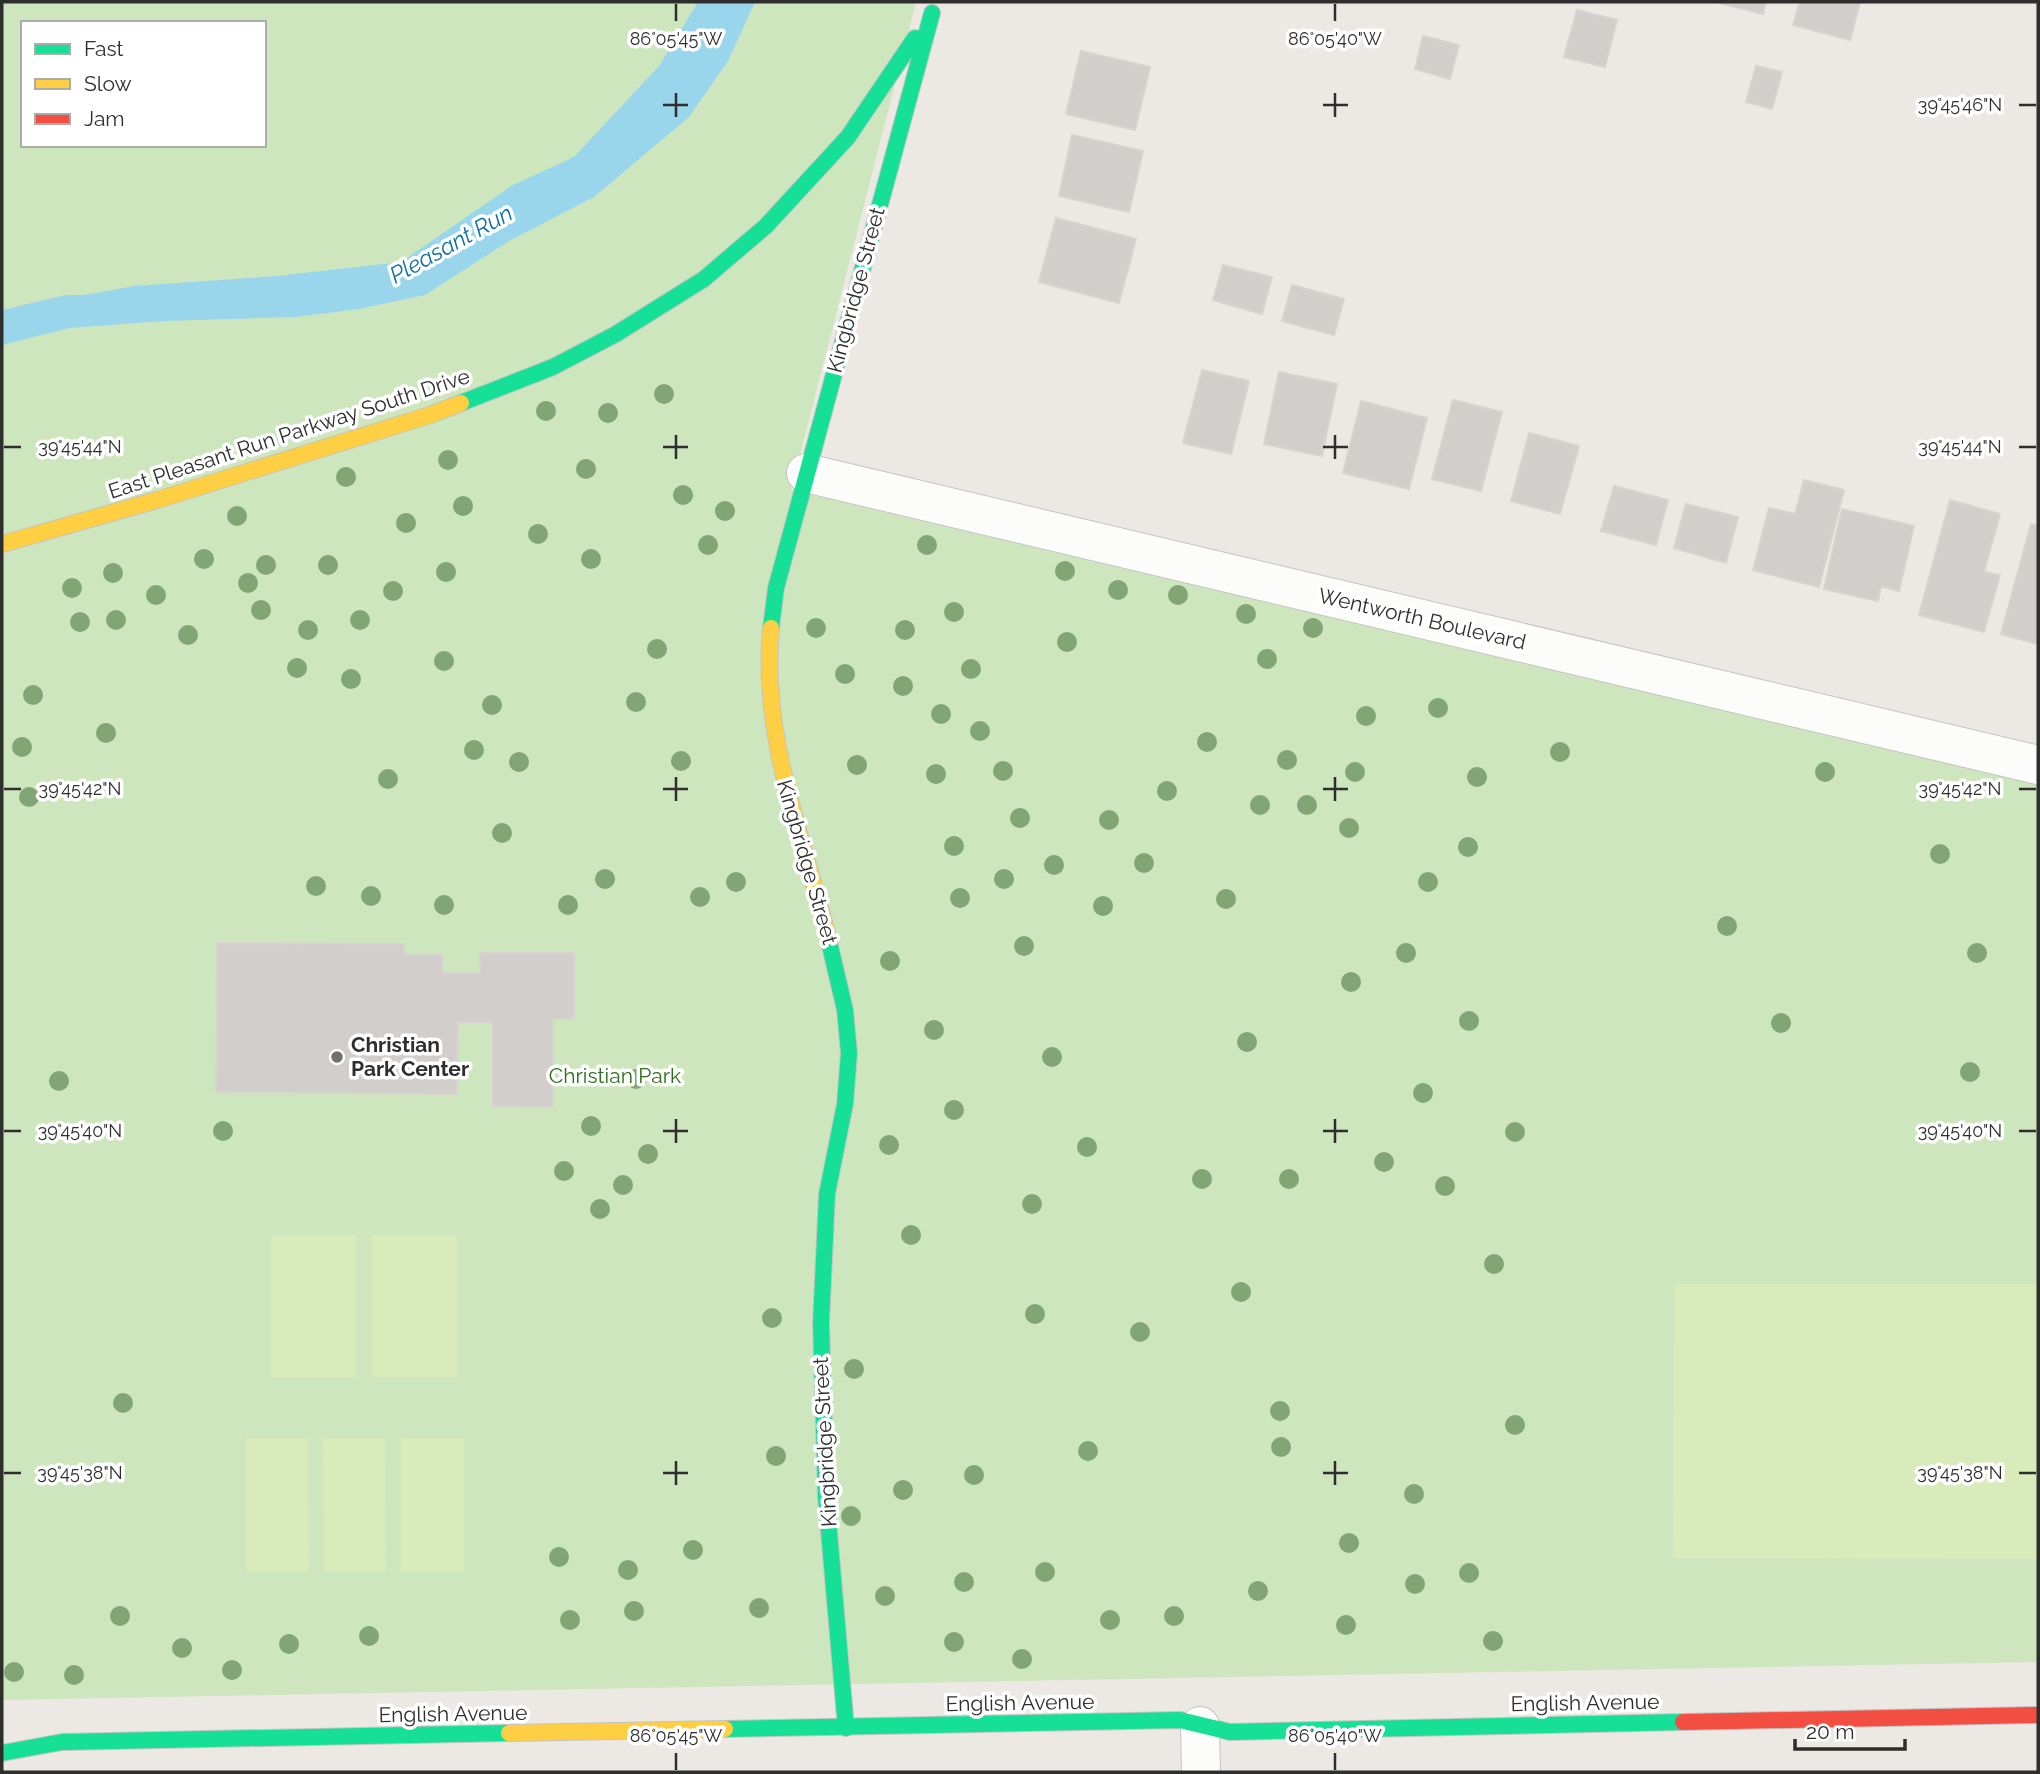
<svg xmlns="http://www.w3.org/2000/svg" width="2040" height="1774" font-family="Raleway,sans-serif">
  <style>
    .green { fill: #cee6be; fill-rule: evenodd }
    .pitch { fill: #d9eabb }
    .water { fill: #99d6ec }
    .building { fill: #d1cecb; stroke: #d7d4d0; stroke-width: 2 }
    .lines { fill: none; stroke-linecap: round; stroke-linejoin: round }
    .street-casing { stroke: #c5c4c5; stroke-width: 40 }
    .fast-casing { stroke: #c5c4c5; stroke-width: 18 }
    .slow-casing { stroke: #c5c4c5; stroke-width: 18 }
    .jam-casing { stroke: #c5c4c5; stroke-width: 18 }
    .street { stroke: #fcfcfb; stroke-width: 38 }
    .fast { stroke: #16e098; stroke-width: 16 }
    .slow { stroke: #ffcf43; stroke-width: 16 }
    .jam { stroke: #f24e42; stroke-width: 16 }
    .tree { fill: #82a575 }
    .ticks { fill: none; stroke: #2e2e2e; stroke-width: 2.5 }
    .poi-dot { fill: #706f6e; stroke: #fff; stroke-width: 2.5 }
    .labels { text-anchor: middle; stroke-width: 7; stroke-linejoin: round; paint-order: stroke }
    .street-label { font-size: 21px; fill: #2e2e2e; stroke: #fff }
    .poi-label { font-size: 21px; font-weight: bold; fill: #2e2e2e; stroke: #fff; text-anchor: start }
    .park-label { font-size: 21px; fill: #2c6e1b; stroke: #fff }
    .water-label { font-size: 23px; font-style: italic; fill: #0d6fa3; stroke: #fff }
    .ticks-label { font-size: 18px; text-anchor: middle; fill: #2e2e2e; stroke: #fff; stroke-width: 7; stroke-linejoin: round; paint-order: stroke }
  </style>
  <rect width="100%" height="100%" fill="#ece8e4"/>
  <path class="green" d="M2,2H916L791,490L2038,784V1662L2,1700ZM23,23H264V145H23Z"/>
  <g class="pitch">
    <rect x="271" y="1235" width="85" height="143"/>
    <rect x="372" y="1235" width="85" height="142"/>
    <polygon points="1674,1284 2038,1284 2038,1559 1673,1558"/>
    <polygon points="246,1438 308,1438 309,1571 246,1571"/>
    <polygon points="323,1438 385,1438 386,1571 324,1571"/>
    <rect x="401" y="1438" width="63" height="133"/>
  </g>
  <polygon class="water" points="698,2 755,2 728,61 689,117 594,197 509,241 425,295 359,309 296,317 164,321 70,328 2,345 2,310 66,295 84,295 134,286 277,276 401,262 513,185 574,157 659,66"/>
  <g class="building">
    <polygon points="1715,2 1766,2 1763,14"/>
    <polygon points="1800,2 1860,2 1850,40 1793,25"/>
    <polygon points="1577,10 1617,20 1605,67 1564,57"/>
    <polygon points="1423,36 1459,45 1450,79 1415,69"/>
    <polygon points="1081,51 1150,67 1135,130 1066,114"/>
    <polygon points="1756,66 1782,72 1772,109 1746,102"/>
    <polygon points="1072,135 1143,151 1129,212 1059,196"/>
    <polygon points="1056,218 1136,239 1119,303 1039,282"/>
    <polygon points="1223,265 1272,277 1262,314 1213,300"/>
    <polygon points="1292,285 1344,299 1334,335 1282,321"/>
    <polygon points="1202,370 1249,381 1231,454 1183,443"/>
    <polygon points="1279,372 1337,384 1322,456 1264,444"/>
    <polygon points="1453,400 1502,412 1481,491 1432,479"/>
    <polygon points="1361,401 1427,418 1409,489 1343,473"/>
    <polygon points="1529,433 1579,446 1560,514 1511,501"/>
    <polygon points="1804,480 1844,490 1819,587 1753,570 1769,508 1795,514"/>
    <polygon points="1614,486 1668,500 1656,545 1601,531"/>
    <polygon points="1950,500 2000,514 1984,572 2000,575 1984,632 1919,615"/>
    <polygon points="1686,504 1738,517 1726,563 1674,548"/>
    <polygon points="1842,509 1914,526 1899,591 1881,586 1878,601 1824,589"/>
    <polygon points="2031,524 2038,526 2038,644 2001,634"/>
    <polygon points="217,943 404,944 404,954 442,955 442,973 480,973 480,953 574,953 574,1019 553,1019 553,1107 493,1106 493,1022 458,1022 457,1094 216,1092"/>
  </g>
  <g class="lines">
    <defs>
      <g id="street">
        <polyline points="806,473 2038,765"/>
        <polyline points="1200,1726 1201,1772"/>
      </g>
      <g id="fast">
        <polyline points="461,403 553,367 616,334 704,279 766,226 848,137 915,38"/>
        <polyline points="771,628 776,588 932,13"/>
        <polyline points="827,933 845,1010 849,1053 845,1104 827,1194 821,1323 826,1497 846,1728"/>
        <polyline points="725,1729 1180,1720 1230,1732 1683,1722"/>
        <polyline points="2,1753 62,1742 509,1733"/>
      </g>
      <g id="slow">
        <polyline points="2,544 157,500 430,415 461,403"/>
        <path d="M771,628C761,735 801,831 827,933"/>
        <polyline points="509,1733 725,1729"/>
      </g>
      <polyline id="jam" points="1683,1722 2038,1715"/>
    </defs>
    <use href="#street" class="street-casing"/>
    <use href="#fast" class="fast-casing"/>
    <use href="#slow" class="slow-casing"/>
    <use href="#jam" class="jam-casing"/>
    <use href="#street" class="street"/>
    <use href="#fast" class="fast"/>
    <use href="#slow" class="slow"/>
    <use href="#jam" class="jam"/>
  </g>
  <g class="tree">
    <circle cx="664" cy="394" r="10"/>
    <circle cx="546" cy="411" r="10"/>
    <circle cx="608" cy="413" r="10"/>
    <circle cx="448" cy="460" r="10"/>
    <circle cx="586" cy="469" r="10"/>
    <circle cx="346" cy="477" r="10"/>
    <circle cx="683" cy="495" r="10"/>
    <circle cx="463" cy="506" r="10"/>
    <circle cx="725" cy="511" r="10"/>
    <circle cx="237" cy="516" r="10"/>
    <circle cx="406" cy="523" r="10"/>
    <circle cx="538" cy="534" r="10"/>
    <circle cx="708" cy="545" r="10"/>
    <circle cx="927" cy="545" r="10"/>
    <circle cx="204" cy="559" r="10"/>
    <circle cx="591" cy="559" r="10"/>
    <circle cx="266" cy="565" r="10"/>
    <circle cx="328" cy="565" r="10"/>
    <circle cx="1065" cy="571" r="10"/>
    <circle cx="446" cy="572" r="10"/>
    <circle cx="113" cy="573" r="10"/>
    <circle cx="248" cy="583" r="10"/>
    <circle cx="72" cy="588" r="10"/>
    <circle cx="1118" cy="590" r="10"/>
    <circle cx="393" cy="591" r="10"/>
    <circle cx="156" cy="595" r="10"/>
    <circle cx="1178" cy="595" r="10"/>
    <circle cx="261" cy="610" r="10"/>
    <circle cx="954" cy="612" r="10"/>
    <circle cx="1246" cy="614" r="10"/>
    <circle cx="116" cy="620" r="10"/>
    <circle cx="360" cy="620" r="10"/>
    <circle cx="80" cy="622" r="10"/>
    <circle cx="816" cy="628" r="10"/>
    <circle cx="1313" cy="628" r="10"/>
    <circle cx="308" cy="630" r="10"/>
    <circle cx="905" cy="630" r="10"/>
    <circle cx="188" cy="635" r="10"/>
    <circle cx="1067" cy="642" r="10"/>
    <circle cx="657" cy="649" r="10"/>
    <circle cx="1267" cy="659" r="10"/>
    <circle cx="444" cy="661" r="10"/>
    <circle cx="297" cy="668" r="10"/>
    <circle cx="971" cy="669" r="10"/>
    <circle cx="845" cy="674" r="10"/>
    <circle cx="351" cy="679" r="10"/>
    <circle cx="903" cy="686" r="10"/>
    <circle cx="33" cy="695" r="10"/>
    <circle cx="636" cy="702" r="10"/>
    <circle cx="492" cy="705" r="10"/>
    <circle cx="1438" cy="708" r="10"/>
    <circle cx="941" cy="714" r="10"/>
    <circle cx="1366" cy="716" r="10"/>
    <circle cx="980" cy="731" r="10"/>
    <circle cx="106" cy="733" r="10"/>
    <circle cx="1207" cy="742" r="10"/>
    <circle cx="22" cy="747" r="10"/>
    <circle cx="474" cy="750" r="10"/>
    <circle cx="1560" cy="752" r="10"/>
    <circle cx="1287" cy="760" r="10"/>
    <circle cx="681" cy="761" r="10"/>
    <circle cx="519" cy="762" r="10"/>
    <circle cx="857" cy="765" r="10"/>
    <circle cx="1003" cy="771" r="10"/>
    <circle cx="1355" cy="772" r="10"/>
    <circle cx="1825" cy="772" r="10"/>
    <circle cx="936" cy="774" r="10"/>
    <circle cx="1477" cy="777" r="10"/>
    <circle cx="388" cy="779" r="10"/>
    <circle cx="1167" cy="791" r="10"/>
    <circle cx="29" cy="797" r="10"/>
    <circle cx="1260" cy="805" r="10"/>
    <circle cx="1307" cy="805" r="10"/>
    <circle cx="1020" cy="818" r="10"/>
    <circle cx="1109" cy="820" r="10"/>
    <circle cx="1349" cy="828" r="10"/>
    <circle cx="502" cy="833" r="10"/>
    <circle cx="954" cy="846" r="10"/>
    <circle cx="1468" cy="847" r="10"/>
    <circle cx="1940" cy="854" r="10"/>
    <circle cx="1144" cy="863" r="10"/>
    <circle cx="1054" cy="865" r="10"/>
    <circle cx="605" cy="879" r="10"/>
    <circle cx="1004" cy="879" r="10"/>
    <circle cx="736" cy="882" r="10"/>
    <circle cx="1428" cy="882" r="10"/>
    <circle cx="316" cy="886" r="10"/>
    <circle cx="371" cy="896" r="10"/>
    <circle cx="700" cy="897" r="10"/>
    <circle cx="960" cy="898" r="10"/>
    <circle cx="1226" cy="899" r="10"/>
    <circle cx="444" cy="905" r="10"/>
    <circle cx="568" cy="905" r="10"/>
    <circle cx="1103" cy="906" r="10"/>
    <circle cx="1727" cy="926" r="10"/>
    <circle cx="1024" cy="946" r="10"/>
    <circle cx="1406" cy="953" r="10"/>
    <circle cx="1977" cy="953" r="10"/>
    <circle cx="890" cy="961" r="10"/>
    <circle cx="1351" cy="982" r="10"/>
    <circle cx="1469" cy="1021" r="10"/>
    <circle cx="1781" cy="1023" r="10"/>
    <circle cx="934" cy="1030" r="10"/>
    <circle cx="1247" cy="1042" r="10"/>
    <circle cx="1052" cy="1057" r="10"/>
    <circle cx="1970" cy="1072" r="10"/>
    <circle cx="636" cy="1079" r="10"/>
    <circle cx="59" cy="1081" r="10"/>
    <circle cx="1423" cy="1093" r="10"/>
    <circle cx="954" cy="1110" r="10"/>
    <circle cx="591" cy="1126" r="10"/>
    <circle cx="223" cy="1131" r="10"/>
    <circle cx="1515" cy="1132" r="10"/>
    <circle cx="889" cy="1145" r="10"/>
    <circle cx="1087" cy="1147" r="10"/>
    <circle cx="648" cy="1154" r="10"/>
    <circle cx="1384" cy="1162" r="10"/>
    <circle cx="564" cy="1171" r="10"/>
    <circle cx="1202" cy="1179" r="10"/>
    <circle cx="1289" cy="1179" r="10"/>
    <circle cx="623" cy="1185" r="10"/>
    <circle cx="1445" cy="1186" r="10"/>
    <circle cx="1032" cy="1204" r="10"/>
    <circle cx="600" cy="1209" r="10"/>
    <circle cx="911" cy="1235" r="10"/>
    <circle cx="1494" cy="1264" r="10"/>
    <circle cx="1241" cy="1292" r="10"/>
    <circle cx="1035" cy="1314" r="10"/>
    <circle cx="772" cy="1318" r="10"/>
    <circle cx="1140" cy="1332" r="10"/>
    <circle cx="854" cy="1369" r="10"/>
    <circle cx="123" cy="1403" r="10"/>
    <circle cx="1280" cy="1411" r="10"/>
    <circle cx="1515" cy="1425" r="10"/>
    <circle cx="1281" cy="1447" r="10"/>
    <circle cx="1088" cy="1451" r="10"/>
    <circle cx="776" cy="1456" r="10"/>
    <circle cx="974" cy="1475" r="10"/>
    <circle cx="903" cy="1490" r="10"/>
    <circle cx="1414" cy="1494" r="10"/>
    <circle cx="851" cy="1516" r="10"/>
    <circle cx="1349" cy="1543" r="10"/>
    <circle cx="693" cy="1550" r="10"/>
    <circle cx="559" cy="1557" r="10"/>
    <circle cx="628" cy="1570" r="10"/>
    <circle cx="1045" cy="1572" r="10"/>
    <circle cx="1469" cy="1573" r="10"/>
    <circle cx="964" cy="1582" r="10"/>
    <circle cx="1415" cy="1584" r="10"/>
    <circle cx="1258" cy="1591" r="10"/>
    <circle cx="885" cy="1596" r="10"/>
    <circle cx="759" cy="1608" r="10"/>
    <circle cx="634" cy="1611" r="10"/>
    <circle cx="120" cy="1616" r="10"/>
    <circle cx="1174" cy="1616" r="10"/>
    <circle cx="570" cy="1620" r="10"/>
    <circle cx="1110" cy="1620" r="10"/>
    <circle cx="1346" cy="1625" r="10"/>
    <circle cx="369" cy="1636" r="10"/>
    <circle cx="1493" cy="1641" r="10"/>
    <circle cx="954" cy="1642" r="10"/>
    <circle cx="289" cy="1644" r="10"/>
    <circle cx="182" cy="1648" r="10"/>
    <circle cx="1022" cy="1659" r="10"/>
    <circle cx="232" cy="1670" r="10"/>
    <circle cx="14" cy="1672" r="10"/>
    <circle cx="74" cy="1675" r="10"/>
  </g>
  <path class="ticks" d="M676,4V21M1335,4V21M676,93V117M1335,93V117M663,105H688M1323,105H1348M2019,105H2036M676,435V459M1335,435V459M4,447H21M663,447H688M1323,447H1348M2019,447H2036M676,777V801M1335,777V801M4,789H21M663,789H688M1323,789H1348M2019,789H2036M676,1119V1143M1335,1119V1143M4,1131H21M663,1131H688M1323,1131H1348M2019,1131H2036M676,1461V1485M1335,1461V1485M4,1473H21M663,1473H688M1323,1473H1348M2019,1473H2036M676,1753V1770M1335,1753V1770"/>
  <circle class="poi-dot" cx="337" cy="1057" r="7"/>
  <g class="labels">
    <g class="street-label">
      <text transform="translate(856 290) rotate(-75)" y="7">Kingbridge Street</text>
      <text transform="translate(289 434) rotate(-18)" y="7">East Pleasant Run Parkway South Drive</text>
      <text transform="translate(1422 619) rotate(13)" y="7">Wentworth Boulevard</text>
      <text transform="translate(807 862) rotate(74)" y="7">Kingbridge Street</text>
      <text transform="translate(825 1442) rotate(-93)" y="7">Kingbridge Street</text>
      <text transform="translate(1020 1703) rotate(-1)" y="7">English Avenue</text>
      <text transform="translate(1585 1703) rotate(-1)" y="7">English Avenue</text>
      <text transform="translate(453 1714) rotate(-1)" y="7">English Avenue</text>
    </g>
    <g class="poi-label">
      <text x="351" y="1052">Christian<tspan x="351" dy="24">Park Center</tspan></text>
    </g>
    <g class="park-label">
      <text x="615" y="1083">Christian Park</text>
    </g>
    <g class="water-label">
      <text transform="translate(451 244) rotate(-29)" y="8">Pleasant Run</text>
    </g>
  </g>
  <g class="ticks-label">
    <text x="676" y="45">86°05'45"W</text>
    <text x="1335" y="45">86°05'40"W</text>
    <text x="1960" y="111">39°45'46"N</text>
    <text x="80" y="453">39°45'44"N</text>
    <text x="1960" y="453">39°45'44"N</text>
    <text x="80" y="795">39°45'42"N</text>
    <text x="1960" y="795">39°45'42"N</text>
    <text x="80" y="1137">39°45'40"N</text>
    <text x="1960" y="1137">39°45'40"N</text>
    <text x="80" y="1479">39°45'38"N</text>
    <text x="1960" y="1479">39°45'38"N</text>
    <text x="676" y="1742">86°05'45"W</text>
    <text x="1335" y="1742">86°05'40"W</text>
  </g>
  <rect width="2040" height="1774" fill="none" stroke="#2e2e2e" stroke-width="7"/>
  <rect x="21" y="21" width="245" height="126" fill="#ffffff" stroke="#ababab" stroke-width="2"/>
  <rect x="35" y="44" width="35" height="10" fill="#16e098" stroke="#ababab" stroke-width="2"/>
  <text x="84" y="56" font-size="21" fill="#2e2e2e">Fast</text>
  <rect x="35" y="79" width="35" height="10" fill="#ffcf43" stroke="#ababab" stroke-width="2"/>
  <text x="84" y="91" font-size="21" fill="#2e2e2e">Slow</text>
  <rect x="35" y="114" width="35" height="10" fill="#f24e42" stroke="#ababab" stroke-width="2"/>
  <text x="84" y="126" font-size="21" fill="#2e2e2e">Jam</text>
  <path d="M1795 1739v10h110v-10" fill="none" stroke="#2e2e2e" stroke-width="3.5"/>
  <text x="1806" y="1739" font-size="21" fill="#2e2e2e" stroke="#ffffff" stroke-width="5" paint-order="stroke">20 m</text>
</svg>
